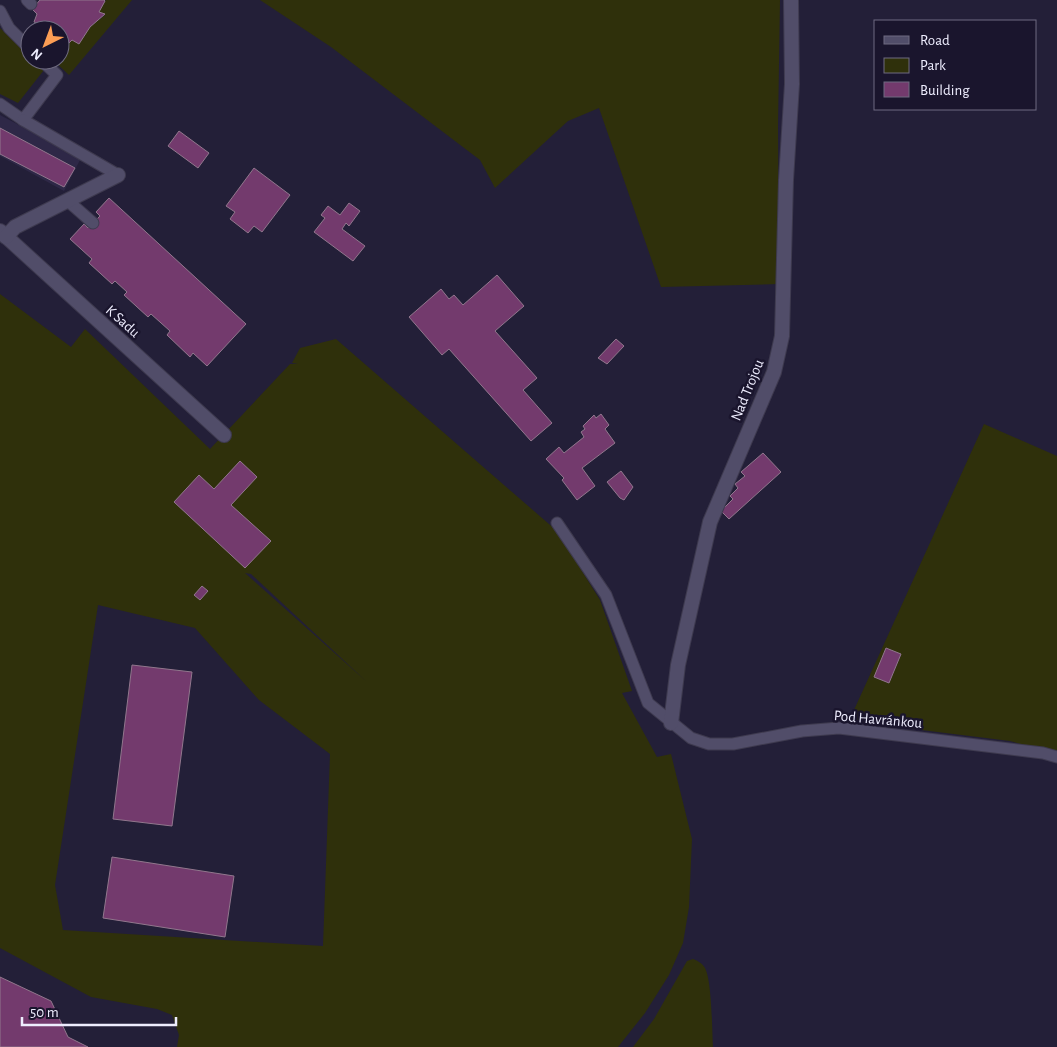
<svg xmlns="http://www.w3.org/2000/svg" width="1057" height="1047" font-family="'Alegreya Sans',sans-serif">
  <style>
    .built { fill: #2e2847 }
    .green { fill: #2f300b; fill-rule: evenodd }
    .building { fill: #733a6d; stroke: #91778d }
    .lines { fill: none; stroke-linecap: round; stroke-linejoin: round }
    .service-casing { stroke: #3e3a4f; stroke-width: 13 }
    .minor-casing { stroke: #3e3a4f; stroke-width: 16 }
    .service { stroke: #514d69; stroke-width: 11 }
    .minor { stroke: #514d69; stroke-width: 14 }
    .labels { text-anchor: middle; stroke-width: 5; stroke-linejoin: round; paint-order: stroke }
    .street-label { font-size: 15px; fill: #eeedfe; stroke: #1a152d }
  </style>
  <rect width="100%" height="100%" fill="#231f38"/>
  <polygon class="built" points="0,115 81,158 64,191 0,156"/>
  <g class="green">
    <polygon points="106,0 132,0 69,75 53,60 60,60 60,44 66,45 72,40 79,44 90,27 105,15 99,12"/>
    <polygon points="260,0 780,0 778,126 779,284 661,287 599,108 568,121 495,188 480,160 331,47"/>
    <polygon points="0,28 30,57 30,60 44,70 18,103 0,94"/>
    <path d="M0,294L71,347L85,329L210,449L290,364H298L292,363L300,348L336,339L557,531L600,600L632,691L622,693L657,757L671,754L692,839L689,907L683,943L669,975L645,1013L618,1047H177L179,1035L172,1015L157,1009L91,997L0,948ZM245,573L251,574L367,682ZM98,605L195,628L259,700L330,754L323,946L63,930L55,885Z"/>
    <path d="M984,424L1057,456V754L1010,741L849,721ZM887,648L901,655L889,683L875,677Z"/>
    <path d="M693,959C698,961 702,963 705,968C712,981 712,1030 713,1047H633L654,1019L687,961Z"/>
  </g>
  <g class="building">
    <polygon points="40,0 104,0 105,1 99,12 105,14 90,27 79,44 72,40 66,46 60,39 60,30 51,30 34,22 37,14 32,9"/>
    <polygon points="0,128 75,168 64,187 0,154"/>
    <polygon points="179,131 209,153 198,168 168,146"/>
    <polygon points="254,168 290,195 262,232 254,226 248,233 230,219 235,212 226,206"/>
    <polygon points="109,198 246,324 207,366 193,353 190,357 167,335 170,331 151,314 148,317 124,295 127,292 115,281 112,284 89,263 92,259 70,239 84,224 88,228 100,216 96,212"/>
    <polygon points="349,203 360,211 349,226 346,223 342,229 365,246 353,261 314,232 325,218 321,215 328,206 340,215"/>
    <polygon points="497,275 524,306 495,331 537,378 523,390 552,423 531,441 449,349 442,355 409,317 441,289 449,299 454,295 463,305"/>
    <polygon points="616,339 624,346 607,364 598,358"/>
    <polygon points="601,414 609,425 605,429 615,443 582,468 595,486 577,500 562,480 564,478 546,459 559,447 564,453 584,437 581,432 585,429 583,426 594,415 596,418"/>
    <polygon points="763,453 781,472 729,519 721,511 733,499 730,496 738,488 735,484 745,476 741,472"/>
    <polygon points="240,461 257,477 231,505 271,541 245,568 174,502 199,475 214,489"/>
    <polygon points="621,471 633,487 624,500 620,498 607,482"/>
    <polygon points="202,586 208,591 200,600 194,595"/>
    <polygon points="886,648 901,654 889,683 874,677"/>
    <polygon points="132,665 192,672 172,826 113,819"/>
    <polygon points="112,857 234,876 225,937 103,918"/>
    <polygon points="0,977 51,1001 68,1037 88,1047 0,1047"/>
  </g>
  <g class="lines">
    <defs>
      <g id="service">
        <polyline points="27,0 31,4"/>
        <polyline points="0,11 9,28 30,49"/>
        <polyline points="0,104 23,120 57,75 41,60"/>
        <polyline points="23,120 118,175"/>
        <polyline points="68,201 93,223"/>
        <polyline points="557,523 606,595 648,703 691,738 709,744 733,744 802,731 839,728 1043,753 1057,757"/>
      </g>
      <g id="minor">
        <polyline points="0,231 224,435"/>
        <polyline points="6,237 15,227 118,175"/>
        <polyline points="671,723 678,665 710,522 774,372 782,336 786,180 792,84 791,0"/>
      </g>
    </defs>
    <use href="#service" class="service-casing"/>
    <use href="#minor" class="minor-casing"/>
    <use href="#service" class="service"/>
    <use href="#minor" class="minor"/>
  </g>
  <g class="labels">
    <g class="street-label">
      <text transform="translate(123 321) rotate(42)" y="5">K Sadu</text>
      <text transform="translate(747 390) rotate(-68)" y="5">Nad Trojou</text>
      <text transform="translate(878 719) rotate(5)" y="5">Pod Havránkou</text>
    </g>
  </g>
  <rect x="874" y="20" width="162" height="90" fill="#1a152d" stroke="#6f6b81"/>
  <rect x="884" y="36" width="25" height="8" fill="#514d69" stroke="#6f6b81"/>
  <text x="920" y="45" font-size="15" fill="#eeedfe">Road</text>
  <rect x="884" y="58" width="25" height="15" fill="#2f300b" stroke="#6f6b81"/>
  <text x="920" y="70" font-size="15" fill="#eeedfe">Park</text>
  <rect x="884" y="82" width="25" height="15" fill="#733a6d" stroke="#6f6b81"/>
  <text x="920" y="95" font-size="15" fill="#eeedfe">Building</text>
  <g transform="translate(45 45) rotate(222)"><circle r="24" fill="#1a152d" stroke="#6f6b81"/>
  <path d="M0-4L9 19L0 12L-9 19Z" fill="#fc9d54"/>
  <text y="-8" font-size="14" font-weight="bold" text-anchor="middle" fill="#eeedfe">N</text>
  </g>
  <path d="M22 1017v8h154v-8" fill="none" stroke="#eeedfe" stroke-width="2.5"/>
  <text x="30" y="1017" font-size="15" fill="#eeedfe" stroke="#1a152d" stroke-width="4" paint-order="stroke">50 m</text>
</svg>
